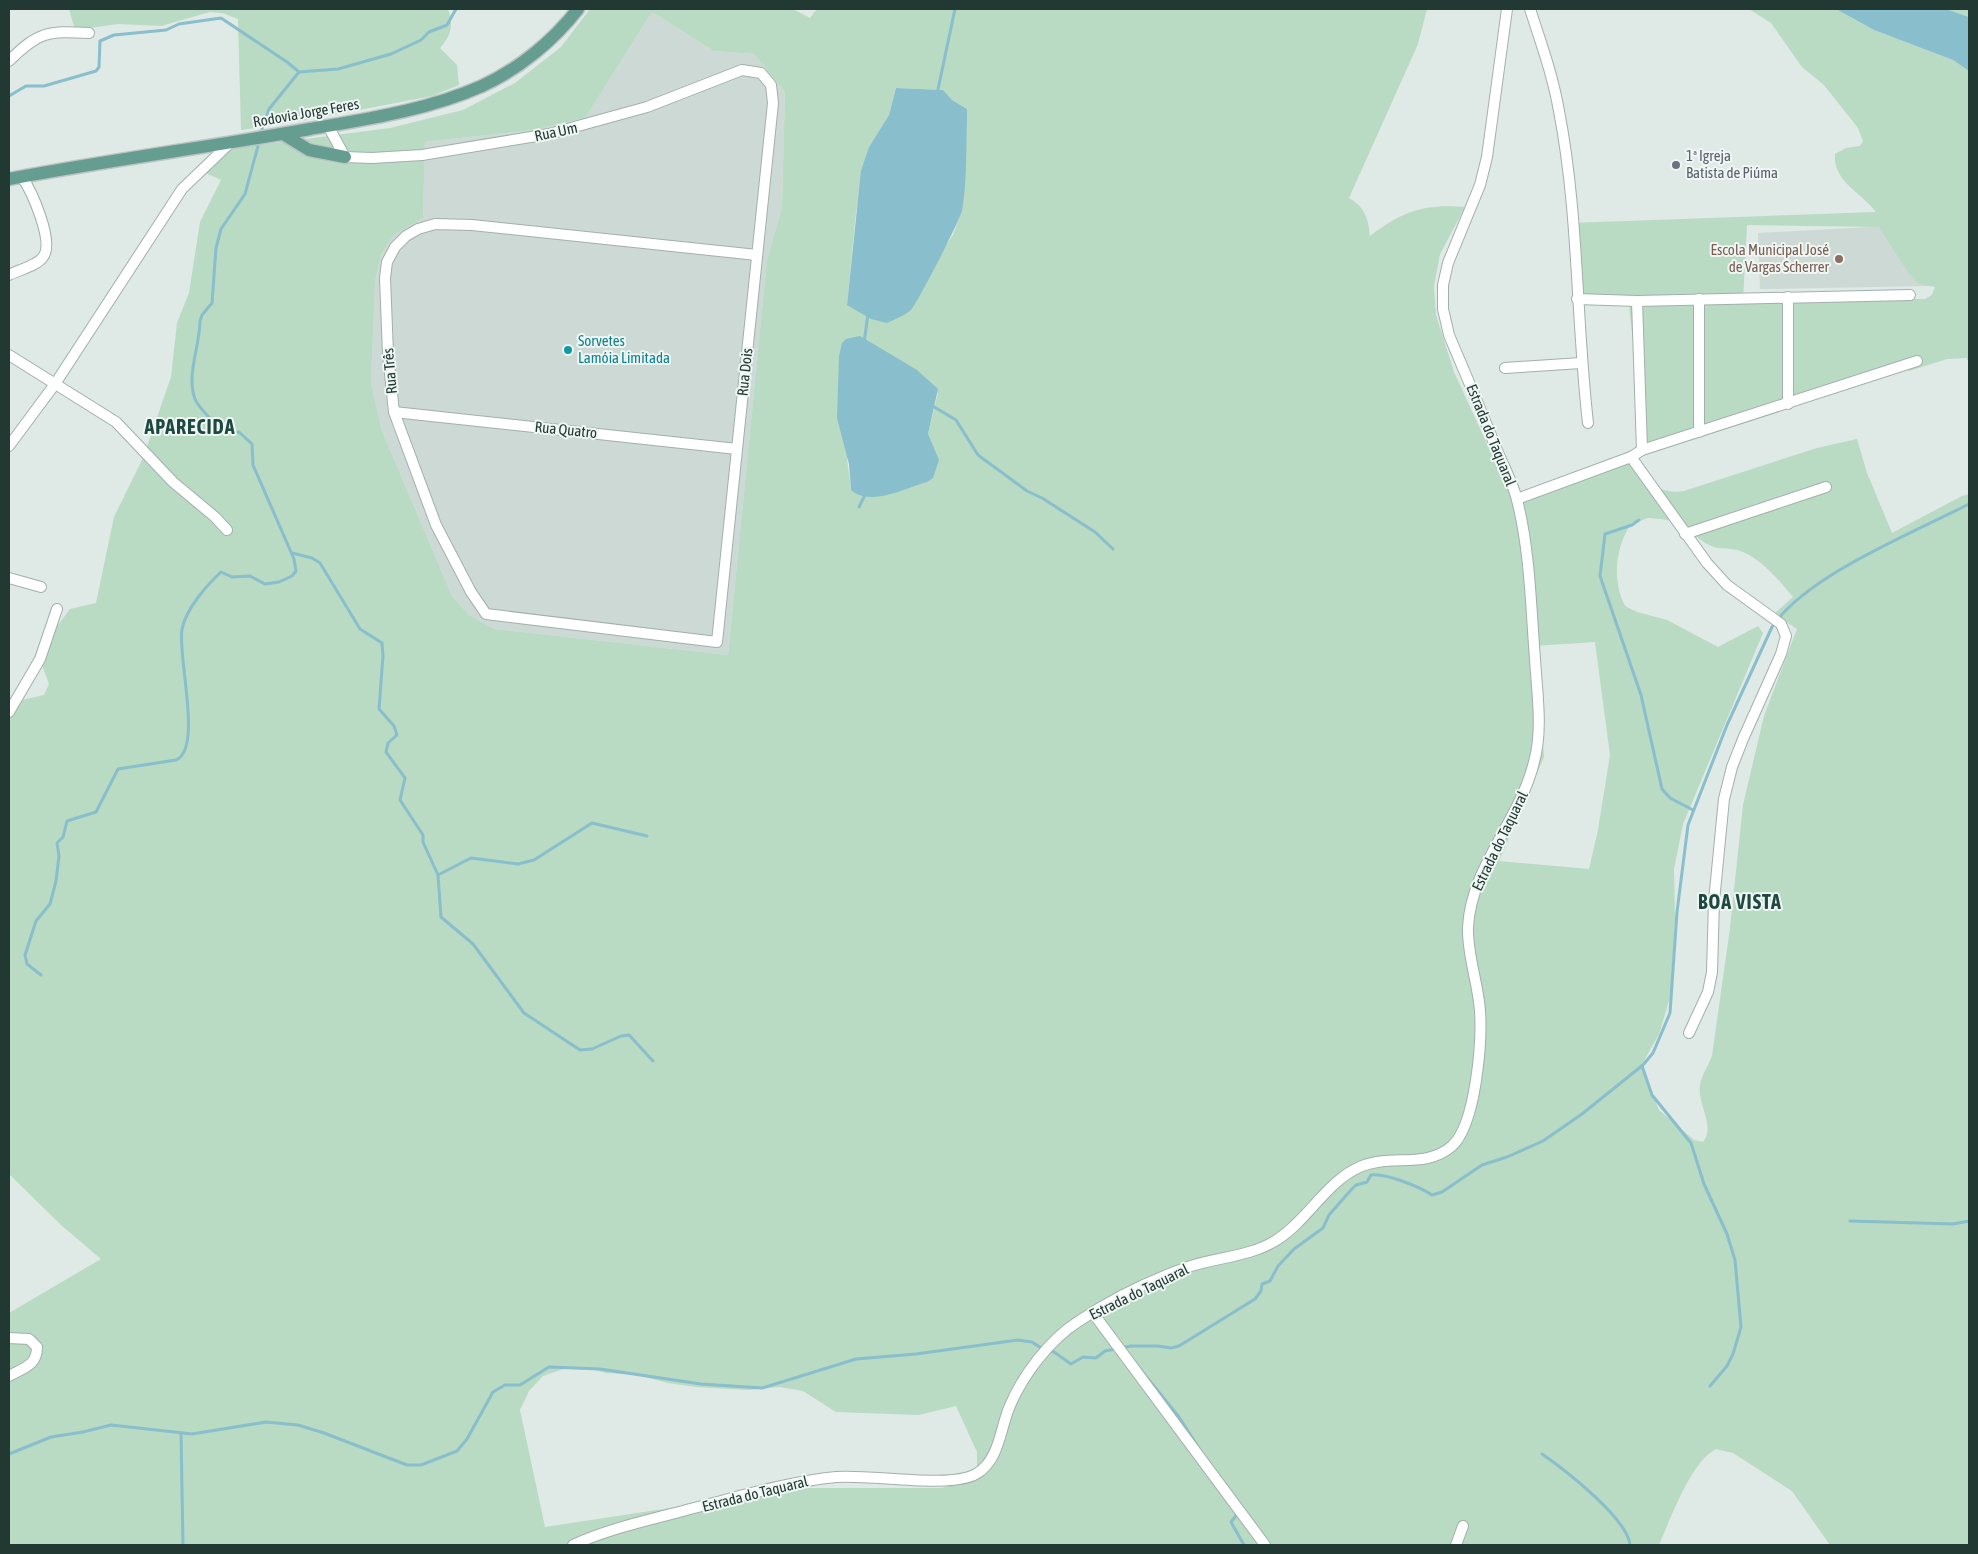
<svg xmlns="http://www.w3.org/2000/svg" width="1978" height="1554" font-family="'Asap Condensed',sans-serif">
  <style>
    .built { fill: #cdd9d4 }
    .green { fill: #b9dac3; fill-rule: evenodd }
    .water { fill: #89becc }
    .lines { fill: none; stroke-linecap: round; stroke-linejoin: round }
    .stream { stroke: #89becc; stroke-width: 3 }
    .minor-casing { stroke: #a2b0ac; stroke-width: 12 }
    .major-casing { stroke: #bcc3c2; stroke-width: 15 }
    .minor { stroke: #fff; stroke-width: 10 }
    .major { stroke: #669d91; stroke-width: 12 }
    .worship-dot { fill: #6b7280; stroke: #eff6f3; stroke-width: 2 }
    .education-dot { fill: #8d6e63; stroke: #eff6f3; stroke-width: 2 }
    .culture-dot { fill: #0f9aa8; stroke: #eff6f3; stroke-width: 2 }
    .labels { text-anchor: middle; stroke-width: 4; stroke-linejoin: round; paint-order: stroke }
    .street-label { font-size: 15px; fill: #213833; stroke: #eff6f3 }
    .worship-label { font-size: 15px; fill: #5b616d; stroke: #eff6f3; text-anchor: start }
    .education-label { font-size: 15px; fill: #785e54; stroke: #eff6f3; text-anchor: end }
    .culture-label { font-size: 15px; fill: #0d838f; stroke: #eff6f3; text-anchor: start }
    .district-label { font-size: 20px; font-weight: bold; letter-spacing: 1px; fill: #1e4941; stroke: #eff6f3 }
  </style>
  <rect width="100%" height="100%" fill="#dfe9e5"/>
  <g class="built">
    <polygon points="652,12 714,51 754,54 785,92 782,207 767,260 728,655 494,629 469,615 452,596 382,431 371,383 375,282 381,254 394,235 423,218 425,142 533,130 585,118"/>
    <polygon points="1905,225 1929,286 1760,289 1758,233"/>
  </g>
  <g class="green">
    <path d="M69,9H448C454,25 451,36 440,48L457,65L459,85L432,96L307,120L241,130L238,19L222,13L210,12L161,26L118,24L75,30Z"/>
    <path d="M590,9H793L810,18L817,9H1427L1418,44L1349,198C1365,207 1368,218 1370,236C1403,211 1424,204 1465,207L1440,254L1434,286L1436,315L1454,372L1511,496L1632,460C1647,480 1656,495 1684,491L1817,448L1857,439L1867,473L1892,533L1962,496L1969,494V1545H1830L1792,1491L1733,1453L1716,1449C1691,1461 1670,1520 1659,1545H9V1313L101,1259L61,1225L9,1174V717L22,700L44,695L49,684L41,662L52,633L70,609L96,603L114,517L143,458L171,377L177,323L189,293L200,222L221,180L199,170L217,155L214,151L390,128L463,110L515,83L561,47ZM652,12L714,51L754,54L785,92L782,207L767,260L728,655L494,629L469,615L452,596L382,431L371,383L375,282L381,254L394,235L423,218L425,142L533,130L585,118ZM896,88L943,90L952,100L967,109L963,197L961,213L953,235L941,253L847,305L856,212L869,147L889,115ZM938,393L928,434L929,441L937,455L851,490L847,459ZM1648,518C1659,519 1669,519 1679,524C1689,528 1696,538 1707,544C1722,551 1724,547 1737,550C1758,555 1780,581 1793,597L1774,614L1797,629L1764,716L1743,805L1730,928L1712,1056C1708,1066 1702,1074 1700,1085C1697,1104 1716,1127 1703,1142L1694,1140L1659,1110L1641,1066L1659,1034L1671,994L1675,918L1674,869L1683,824L1763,633L1758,626L1718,647L1667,620L1637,612L1625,606C1612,580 1615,548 1631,524ZM1595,642L1610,755L1598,830L1589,869L1499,861L1544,757L1534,646ZM583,1367L606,1373L637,1375L668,1383L696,1387L748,1390L779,1387L803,1391L836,1412L919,1415L956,1406L977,1452V1469L958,1484L941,1488H801L545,1527L520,1410L529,1391L543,1376L566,1368Z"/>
    <path d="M1749,9H1836L1874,30L1953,60L1969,71V362L1966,358L1947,359L1909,371L1901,365L1644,443L1629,305L1574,293L1570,223L1876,212C1861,192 1833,182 1835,154L1846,148L1860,146L1863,141L1858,128L1824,85L1802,67L1771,23ZM1747,225L1879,227L1907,271L1919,284L1935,287L1932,295L1925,299L1743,300Z"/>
    <polygon points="1946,9 1969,9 1969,17"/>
  </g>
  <g class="water">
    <polygon points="1836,9 1946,9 1969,17 1969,71 1953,60 1874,30"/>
    <path d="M896,88L943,90L952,100L967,109V118C966,149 967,181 962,211C959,222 918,302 911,310C904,316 895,319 887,323L871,319L847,305L861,171L869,147L889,115Z"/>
    <path d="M860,336L917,370L938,389L928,434L939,460L933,478L927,482C906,488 870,507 851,490L849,464L837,418L839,356L842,343L846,339Z"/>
  </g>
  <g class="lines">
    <g class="stream">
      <polyline points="937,94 955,9"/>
      <polyline points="9,96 26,86 44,86 96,71 99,67 100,41 114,35 166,30 179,24 221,18 287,62 299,72 338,69 391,54 421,40 429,32 447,25 456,9"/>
      <polyline points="262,129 269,109 299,72"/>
      <polyline points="864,343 868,314"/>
      <polyline points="931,405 956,420 978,455 1027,491 1042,498 1095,532 1113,549"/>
      <polyline points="859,507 865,495"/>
      <polyline points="1639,520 1632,525 1605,534 1600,576 1641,695 1662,789 1670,798 1693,810"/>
      <polyline points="292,553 312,558 320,563 360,629 382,643 383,656 379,709 394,726 397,735 388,743 386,752 405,778 400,800 423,835 423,842 438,875 441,917 473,944 524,1013 580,1050 592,1049 621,1036 629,1035 653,1061"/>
      <polyline points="438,875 471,858 518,864 534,860 592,823 647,836"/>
      <path d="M41,975L27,964L25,955L36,921L50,904L56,881L59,856L57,843L63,837L67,821L96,812L118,769L176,760C203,749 177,655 182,629C186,609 206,586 221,572L232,577L250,576L265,584L279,582L292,576L296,571L294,559L253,465L252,444L239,432L226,434C217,424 200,411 195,399C186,376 200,345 200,321L202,315L212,303L216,248L221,229L245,194L258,146"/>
      <polyline points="1642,1066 1652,1095 1691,1143 1704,1184 1727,1234 1735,1260 1741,1327 1733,1354 1727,1366 1710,1386"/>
      <polyline points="1850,1221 1953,1224 1969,1221"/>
      <polyline points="1140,1369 1179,1417 1200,1450"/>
      <polyline points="181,1433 183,1545"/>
      <path d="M9,1454L51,1437L83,1432L111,1425L192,1434L266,1422L298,1425L324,1433L407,1465H421L457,1451L467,1439L493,1392L505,1385H520L549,1367L600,1369L701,1384L762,1388L856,1359L916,1354L1018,1340L1032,1342L1041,1348L1054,1352L1071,1364L1083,1357L1096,1358L1105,1351L1131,1346H1158L1171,1348L1179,1346L1255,1299L1261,1291L1262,1284L1270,1281L1278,1266L1294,1249L1323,1228L1329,1215L1351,1190L1356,1185L1367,1182L1371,1175C1386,1173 1420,1187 1432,1195L1442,1192L1482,1165L1507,1157L1543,1141L1582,1114L1643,1065L1653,1053L1670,1013L1677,912L1688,825L1727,725L1772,627C1807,575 1913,533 1969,504"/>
      <path d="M1542,1454C1564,1469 1628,1519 1630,1545"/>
      <polyline points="1238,1513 1231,1522 1244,1545"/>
    </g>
    <defs>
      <g id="minor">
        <path d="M1530,9C1541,43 1553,76 1559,111C1579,214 1576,320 1588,423"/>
        <path d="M9,61C39,31 48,31 89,33"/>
        <polyline points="328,126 345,157 372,158 422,155 549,134 647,107 742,70 761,73 771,85 773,103 717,642 486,614 471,592 436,525 394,412 388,354 385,278 387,262 395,247 406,236 418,229 435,224 472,225 757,255"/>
        <path d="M9,275C18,270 37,266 43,257C55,242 31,190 22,177"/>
        <polyline points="1577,299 1637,301 1910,295"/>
        <polyline points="1699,299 1699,432"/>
        <polyline points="1637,301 1642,450"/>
        <polyline points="9,355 116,422 173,482 215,517 227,530"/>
        <polyline points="1505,368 1581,363"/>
        <polyline points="1788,404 1788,297"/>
        <polyline points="394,412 737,449"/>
        <polyline points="9,446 55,384 182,189 230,143"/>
        <polyline points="1631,457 1707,563 1727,585 1781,624 1786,636 1781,654 1743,739 1732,767 1724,799 1714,901 1712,972 1708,992 1689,1033"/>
        <polyline points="1517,499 1631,457 1642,450 1917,361"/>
        <polyline points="1685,534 1826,487"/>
        <polyline points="9,578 41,587"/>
        <polyline points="9,712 40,659 57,609"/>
        <polyline points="1093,1313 1265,1545"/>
        <path d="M9,1338L29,1339L37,1347C37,1366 23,1368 9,1376"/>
        <path d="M573,1545C610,1528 650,1520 690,1509C738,1497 786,1482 836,1477C871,1474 949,1489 976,1474C999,1461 1000,1430 1009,1408C1022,1376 1049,1340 1079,1321C1112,1299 1151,1280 1188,1267C1217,1257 1251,1257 1278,1239C1309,1219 1327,1180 1362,1166C1391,1154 1426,1169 1452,1146C1476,1124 1482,1042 1480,1011C1478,982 1467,955 1468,927C1471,867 1520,820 1534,762C1543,730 1537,693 1535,659C1531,609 1530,550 1517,500C1513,483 1503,465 1496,448C1481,410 1465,373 1449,335L1443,309V285L1448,263L1480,185L1487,157L1507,9"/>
        <polyline points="1456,1545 1463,1526"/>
      </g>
      <g id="major">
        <polyline points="283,134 309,150 345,157"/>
        <path d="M9,179C109,160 210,147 310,129C368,119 428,110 482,86C519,69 553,41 578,9"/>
      </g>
    </defs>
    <use href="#minor" class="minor-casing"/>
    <use href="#major" class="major-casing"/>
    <use href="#minor" class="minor"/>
    <use href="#major" class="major"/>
  </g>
  <circle class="worship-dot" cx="1676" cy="165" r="5"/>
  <circle class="education-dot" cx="1839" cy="259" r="5"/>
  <circle class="culture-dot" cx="568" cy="350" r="5"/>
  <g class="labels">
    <g class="street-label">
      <text transform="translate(306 113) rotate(-10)" y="5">Rodovia Jorge Feres</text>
      <text transform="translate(556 132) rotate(-12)" y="5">Rua Um</text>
      <text transform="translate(390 371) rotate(-95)" y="5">Rua Três</text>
      <text transform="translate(745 372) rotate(-84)" y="5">Rua Dois</text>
      <text transform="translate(566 430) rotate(6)" y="5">Rua Quatro</text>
      <text transform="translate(1491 435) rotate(68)" y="5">Estrada do Taquaral</text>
      <text transform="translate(1500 841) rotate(-64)" y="5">Estrada do Taquaral</text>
      <text transform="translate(1139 1292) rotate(-26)" y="5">Estrada do Taquaral</text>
      <text transform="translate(755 1494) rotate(-14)" y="5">Estrada do Taquaral</text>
    </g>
    <g class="worship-label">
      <text x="1686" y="161">1ª Igreja<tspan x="1686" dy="17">Batista de Piúma</tspan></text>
    </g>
    <g class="education-label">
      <text x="1829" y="255">Escola Municipal José<tspan x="1829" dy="17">de Vargas Scherrer</tspan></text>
    </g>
    <g class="culture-label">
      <text x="578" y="346">Sorvetes<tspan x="578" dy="17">Lamóia Limitada</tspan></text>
    </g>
    <g class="district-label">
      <text x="190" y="434">APARECIDA</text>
      <text x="1740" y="909">BOA VISTA</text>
    </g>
  </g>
  <rect width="1978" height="1554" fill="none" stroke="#213833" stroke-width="20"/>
</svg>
